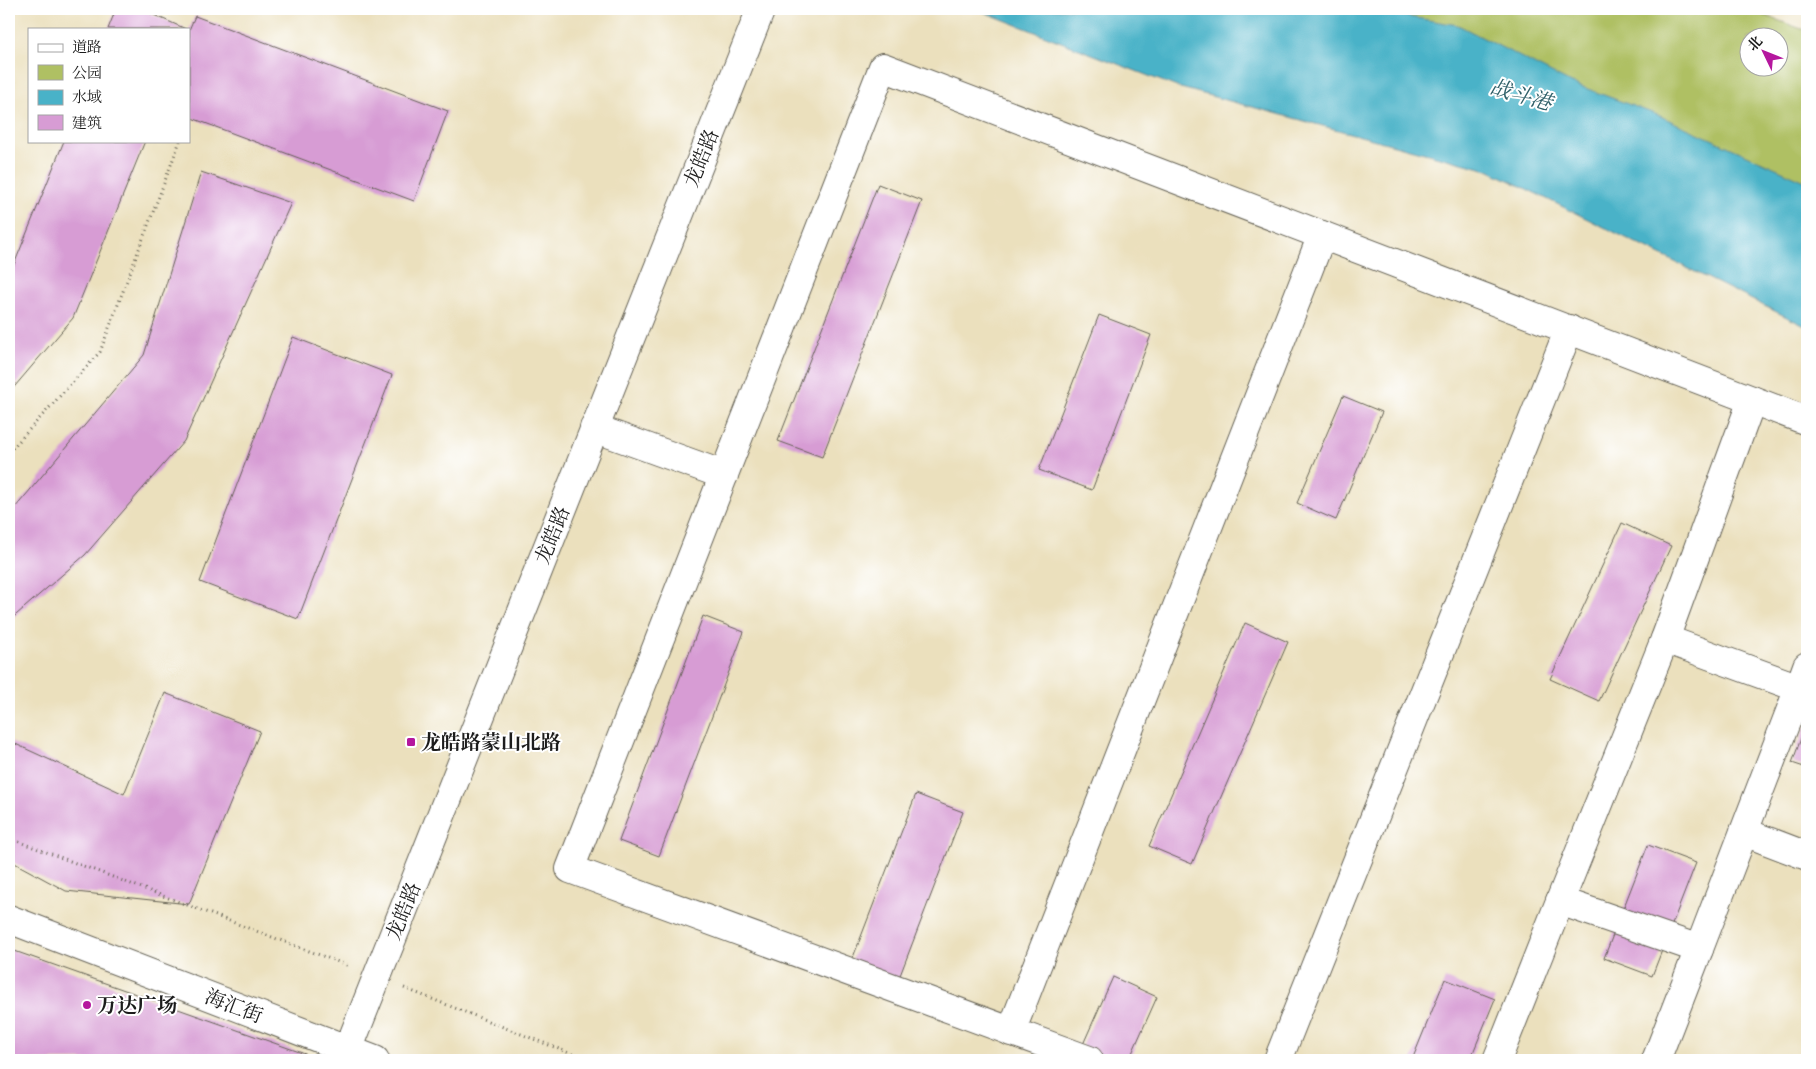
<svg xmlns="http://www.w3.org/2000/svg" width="1816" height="1069" font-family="'Sorts Mill Goudy','Noto Serif SC',serif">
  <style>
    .green { fill: #afc063; stroke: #666e40; fill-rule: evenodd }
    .water { fill: #49b2c8; stroke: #326772 }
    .building { fill: #d79cd4 }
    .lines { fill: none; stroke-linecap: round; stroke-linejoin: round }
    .minor-casing { stroke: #646154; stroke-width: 30 }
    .tertiary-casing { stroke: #646154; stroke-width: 30 }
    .path { stroke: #646154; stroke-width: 3; stroke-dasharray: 1 4; stroke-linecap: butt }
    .minor { stroke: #fff; stroke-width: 28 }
    .tertiary { stroke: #fff; stroke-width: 28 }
    .poi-dot { fill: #b5179e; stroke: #fff; stroke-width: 2 }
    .labels { text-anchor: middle; stroke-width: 4; stroke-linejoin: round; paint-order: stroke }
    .street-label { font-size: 20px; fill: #1c1c1c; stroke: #fff }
    .poi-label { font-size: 20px; font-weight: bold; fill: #1c1c1c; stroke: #fff; text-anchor: start }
    .water-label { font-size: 21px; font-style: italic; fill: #306069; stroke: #fff }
  </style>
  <rect width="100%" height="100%" fill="#fff"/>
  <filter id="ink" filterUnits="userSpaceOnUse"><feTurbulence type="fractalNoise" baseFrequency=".02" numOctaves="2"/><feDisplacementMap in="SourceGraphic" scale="10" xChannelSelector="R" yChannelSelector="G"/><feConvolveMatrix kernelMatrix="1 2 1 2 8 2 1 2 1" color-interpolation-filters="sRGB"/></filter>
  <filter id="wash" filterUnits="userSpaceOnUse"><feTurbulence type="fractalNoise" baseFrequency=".0096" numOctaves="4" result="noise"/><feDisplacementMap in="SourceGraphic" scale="20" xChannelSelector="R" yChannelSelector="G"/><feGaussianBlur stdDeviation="1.12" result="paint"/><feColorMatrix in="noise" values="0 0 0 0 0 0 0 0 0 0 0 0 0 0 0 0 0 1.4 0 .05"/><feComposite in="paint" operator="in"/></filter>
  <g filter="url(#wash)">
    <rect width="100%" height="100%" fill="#ebe0bd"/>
    <path class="green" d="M1310,9H1747L1807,31V194ZM1748,38H1778V68H1748Z"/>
    <polygon class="water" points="976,9 1362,9 1458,25 1569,82 1660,116 1807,182 1807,327 1488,170 1177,87"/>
    <g id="blocks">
      <g class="building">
        <polygon points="116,9 140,9 186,29 108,29"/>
        <polygon points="195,16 448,111 414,201 189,117 189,30"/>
        <polygon points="64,141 145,141 73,318 9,393 9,277"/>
        <polygon points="201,172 291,203 184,441 85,555 9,621 9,515 144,355"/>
        <polygon points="878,184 922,201 822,457 778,441"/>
        <polygon points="1099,315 1151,335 1092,490 1039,470"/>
        <polygon points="293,337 392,375 298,619 200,582"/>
        <polygon points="1343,396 1382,412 1336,520 1297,503"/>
        <polygon points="1622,523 1671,546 1599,701 1550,679"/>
        <polygon points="703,616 744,632 659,856 619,841"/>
        <polygon points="1245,623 1288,642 1192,864 1149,846"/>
        <polygon points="165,693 260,731 189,904 66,891 9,860 9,741 124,794"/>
        <polygon points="1807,722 1807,768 1792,763"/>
        <polygon points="916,794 963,812 894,991 847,973"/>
        <polygon points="1648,845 1696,863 1652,976 1604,958"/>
        <polygon points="9,949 322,1060 9,1060"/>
        <polygon points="1113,977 1157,997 1129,1060 1076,1060"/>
        <polygon points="1445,979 1495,999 1470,1060 1412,1060"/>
      </g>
    </g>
  </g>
  <g filter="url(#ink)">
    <use href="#blocks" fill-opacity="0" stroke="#646154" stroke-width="1"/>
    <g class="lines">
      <defs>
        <g id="minor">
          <polyline points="594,428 724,475"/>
          <polygon points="1665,639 1799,688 1699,949 1560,901"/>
          <polyline points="1665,639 1752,400"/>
          <polyline points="1799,688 1807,666"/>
          <polyline points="1744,832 1807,856"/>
          <polyline points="1011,1032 1322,235"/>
          <polyline points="1089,1060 570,869 883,67 1807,421"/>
          <polyline points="1278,1060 1569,329"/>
          <polyline points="1497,1060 1560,901"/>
          <polyline points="1656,1060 1699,949"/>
        </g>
        <g id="tertiary">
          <polyline points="9,919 375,1060"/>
          <polyline points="344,1060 761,9"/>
        </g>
      </defs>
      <use href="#minor" class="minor-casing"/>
      <use href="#tertiary" class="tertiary-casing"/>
      <g class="path">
        <polyline points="9,452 100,352 180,141"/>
        <polyline points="9,838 349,966"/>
        <polyline points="404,988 587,1060"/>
      </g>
      <use href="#minor" class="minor"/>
      <use href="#tertiary" class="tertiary"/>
    </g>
  </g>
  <g class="poi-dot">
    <rect x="406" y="737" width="10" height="10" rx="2.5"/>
    <circle cx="87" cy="1005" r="5"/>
  </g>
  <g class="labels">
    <g class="street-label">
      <text transform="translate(701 158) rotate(-68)" y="7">龙皓路</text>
      <text transform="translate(552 535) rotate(-68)" y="7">龙皓路</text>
      <text transform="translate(403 911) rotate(-68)" y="7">龙皓路</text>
      <text transform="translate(234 1006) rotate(21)" y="7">海汇街</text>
    </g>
    <g class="poi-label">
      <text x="421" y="749">龙皓路蒙山北路</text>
      <text x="97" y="1012">万达广场</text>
    </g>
    <g class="water-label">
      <text transform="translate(1521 95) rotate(16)" y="7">战斗港</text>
    </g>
  </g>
  <rect width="1816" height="1069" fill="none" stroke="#fff" stroke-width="30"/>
  <rect x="28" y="28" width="162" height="115" fill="#ffffff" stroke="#a4a4a4"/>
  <rect x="38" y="44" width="25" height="8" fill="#ffffff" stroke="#a4a4a4"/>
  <text x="72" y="52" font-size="15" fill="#1c1c1c">道路</text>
  <rect x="38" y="65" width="25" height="15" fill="#afc063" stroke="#a4a4a4"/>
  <text x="72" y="78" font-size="15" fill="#1c1c1c">公园</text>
  <rect x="38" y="90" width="25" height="15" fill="#49b2c8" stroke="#a4a4a4"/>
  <text x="72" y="102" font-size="15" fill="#1c1c1c">水域</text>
  <rect x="38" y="115" width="25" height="15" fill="#d79cd4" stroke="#a4a4a4"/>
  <text x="72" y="128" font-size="15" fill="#1c1c1c">建筑</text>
  <g transform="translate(1764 52) rotate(313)"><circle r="24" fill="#ffffff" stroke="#a4a4a4"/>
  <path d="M0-4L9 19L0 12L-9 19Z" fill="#b5179e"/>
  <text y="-8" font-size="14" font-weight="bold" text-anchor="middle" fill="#1c1c1c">北</text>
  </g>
</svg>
